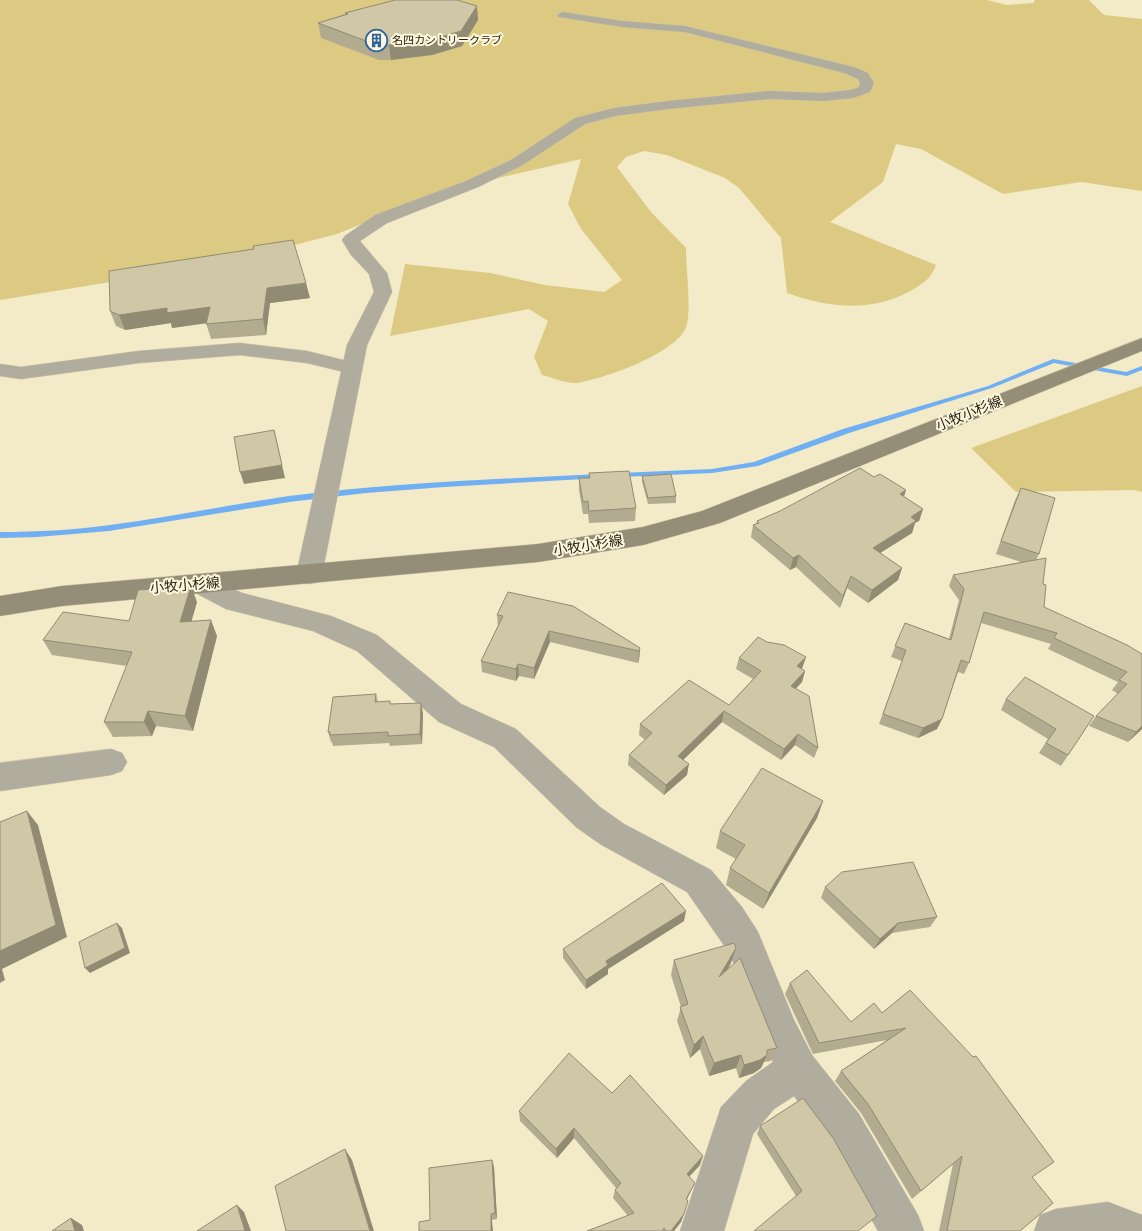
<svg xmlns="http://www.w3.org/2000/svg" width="1142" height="1231" font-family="Rubik,'Noto Sans JP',sans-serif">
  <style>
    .green { fill: #ddca82 }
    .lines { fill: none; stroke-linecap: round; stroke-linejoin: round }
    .stream { fill: #6faff2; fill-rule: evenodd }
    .minor-casing { stroke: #cdc5a7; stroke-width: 1 }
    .tertiary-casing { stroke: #cdc5a7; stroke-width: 1 }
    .secondary-casing { stroke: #cdc5a7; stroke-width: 1 }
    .minor { fill: #b0ac9e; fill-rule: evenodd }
    .tertiary { fill: #b0ac9e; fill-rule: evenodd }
    .secondary { fill: #948e79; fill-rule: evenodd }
    .wall { fill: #b2ab8f }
    .shaded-wall { fill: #918b74 }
    .building { fill: #cfc7a6; stroke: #918b74 }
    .labels { text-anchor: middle; stroke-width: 4; stroke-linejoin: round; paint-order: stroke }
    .far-poi-label { font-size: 11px; fill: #1e1b0e; stroke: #fef7dc; text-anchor: start }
    .street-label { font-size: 14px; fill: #1e1b0e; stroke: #fef7dc }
  </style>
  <rect width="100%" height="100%" fill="#f3eac8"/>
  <g class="green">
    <path d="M0,0H987L1007,5L1033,3L1035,0H1089L1104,15L1142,19V191L1081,182L1003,194L921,149L896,144L883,182L830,222L936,265C931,278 926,281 914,289C874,313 829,308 787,293L781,238L739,188L725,178L667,155L644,151L626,157L617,167L651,212L686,248C686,268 691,306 687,324C682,352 601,380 576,383C566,384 552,377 542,375L534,357L548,321L529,309L390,336L405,264L490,273L545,285L604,292L622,280L581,229L568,204L581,159L446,190L337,234L221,264L0,300Z"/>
    <polygon points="1142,386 1142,492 1134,490 1016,492 971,448"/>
  </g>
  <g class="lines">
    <g class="stream">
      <polygon points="1053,359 1126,372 1142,366 1142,370 1127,376 1054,363 992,388 849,433 758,466 712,473 620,477 616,475 620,473 712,469 754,462 843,429 988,386"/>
      <path d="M599,474H602L603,476L602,478L444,487L366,493L289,502L109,531L37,537L0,538V532C37,532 73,530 110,525C170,517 229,505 289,496C392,483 496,479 599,474Z"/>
    </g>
    <defs>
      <g id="minor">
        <polygon points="240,343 307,351 359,364 362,368 359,372 352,374 307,363 240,355 139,363 21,379 0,376 0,364 21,367 139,351"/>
        <polygon points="199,574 242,593 331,616 377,635 461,704 516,729 600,807 624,824 711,870 742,907 758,932 794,1020 812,1055 859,1114 918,1215 924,1231 878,1231 829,1144 794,1096 774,1109 753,1134 724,1231 680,1231 721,1107 746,1081 773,1062 760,1032 730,954 687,892 600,844 576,827 494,747 439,722 357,651 313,631 226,609 190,590 186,583 190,576"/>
        <polygon points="111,749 122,753 127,762 122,771 111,775 0,791 0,763"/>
        <polygon points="1108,1202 1142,1215 1142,1231 1034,1231 1040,1215 1056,1209"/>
      </g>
      <polygon id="tertiary" points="563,12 622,21 685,26 854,67 868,73 874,83 870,92 853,98 823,101 770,99 668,109 615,116 585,124 521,166 478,187 387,223 360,241 387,273 392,292 367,345 322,575 318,582 309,584 300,582 296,575 347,345 374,292 369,274 351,255 342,240 345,236 375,215 466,181 511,160 575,118 614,108 668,101 770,91 823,93 851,90 859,87 860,83 858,79 844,73 685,32 622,27 559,17 557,15"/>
      <polygon id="secondary" points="1142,338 1142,351 720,523 643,545 538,562 62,606 0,616 0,596 62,586 538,544 643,527 702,511"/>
    </defs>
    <use href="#minor" class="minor-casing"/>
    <use href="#tertiary" class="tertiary-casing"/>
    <use href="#secondary" class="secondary-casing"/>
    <use href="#minor" class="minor"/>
    <use href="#tertiary" class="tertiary"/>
    <use href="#secondary" class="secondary"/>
  </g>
  <g class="wall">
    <polygon points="345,13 478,20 462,46 432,55 391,60 379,60 321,38 318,23 345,14"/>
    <polygon points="254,249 310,298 270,303 266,335 211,339 206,323 172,328 171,323 125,330 116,326 110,311"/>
    <polygon points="589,473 636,508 635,521 589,523 588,514 583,514 579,490 579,478 589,478"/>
    <polygon points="642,476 676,496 676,503 648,504 642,482"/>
    <polygon points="874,477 906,490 904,497 923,509 919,521 915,523 912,533 880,553 902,568 898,580 868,603 847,588 840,608 796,567 790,570 751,537 753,525 756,524 757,521"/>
    <polygon points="1021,488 1039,554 1036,560 1043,584 1044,607 1142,654 1142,729 1128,742 1089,726 1096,716 1118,694 1112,690 1118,682 1048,649 1051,644 981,623 969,663 964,674 958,672 942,719 937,729 918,738 879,724 902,661 891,657 905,623 949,639 959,600 949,586 953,575 1021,562 996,554 1015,500"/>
    <polygon points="197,602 191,621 217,636 193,731 156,726 152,736 113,737 104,722 127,666 52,655 43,640 129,621"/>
    <polygon points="497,615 640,648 639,660 638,663 550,642 534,679 519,676 516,681 482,672 481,661 498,626"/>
    <polygon points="767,642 806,657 802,669 805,671 802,682 796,688 818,748 814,758 795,745 781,760 722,722 683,760 687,775 664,795 628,765 629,755 645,740 639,735 640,724 729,705 753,679 736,669 739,658"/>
    <polygon points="376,694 378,702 390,701 391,704 423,713 422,744 390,746 389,743 333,746 332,742 331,742 328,732"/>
    <polygon points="1006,699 1094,716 1061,766 1039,753 1048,739 1001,710"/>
    <polygon points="823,801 817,818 763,909 726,885 730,868 736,859 716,848 720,831"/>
    <polygon points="825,887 937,917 930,927 892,933 874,949 821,898"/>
    <polygon points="684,921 608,969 608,974 586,989 563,958 563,949"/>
    <polygon points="674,960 731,963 728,969 777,1048 771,1061 764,1062 761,1068 754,1073 739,1078 736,1068 709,1076 700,1049 690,1058 677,1021 681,1007 671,975"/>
    <polygon points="790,983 851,1022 882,1013 910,990 1032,1177 1020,1231 939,1231 953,1164 912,1199 861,1113 835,1081 841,1071 887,1040 813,1054 785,994"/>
    <polygon points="612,1093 700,1165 689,1177 691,1191 687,1200 684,1214 681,1222 674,1231 587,1231 628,1216 613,1198 615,1190 616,1188 574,1138 557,1158 520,1121 519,1111"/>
    <polygon points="760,1126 871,1222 796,1196 757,1134"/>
    <polygon points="492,1160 494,1167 497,1219 492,1220 430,1220"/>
  </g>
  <g class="shaded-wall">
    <polygon points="477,6 478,20 462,46 432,55 391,60 389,45"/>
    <polygon points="306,283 310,298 270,303 266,335 263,319 267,288"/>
    <polygon points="210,307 215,322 172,328 171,323 125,330 119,315 167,308"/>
    <polygon points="274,430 285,478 244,484 240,472"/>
    <polygon points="906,490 902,502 900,494"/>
    <polygon points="923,509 919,521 915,523 912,533 869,560 873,548 911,517"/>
    <polygon points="799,555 796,567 790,570 793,558"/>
    <polygon points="902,568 898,580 868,603 872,590"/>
    <polygon points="851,576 847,588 840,608 843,596"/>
    <polygon points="191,586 197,602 187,637 180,622"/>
    <polygon points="211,620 217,636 193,731 185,716"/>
    <polygon points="549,631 550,642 534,679 534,668"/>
    <polygon points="640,648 639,660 638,663 639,651"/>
    <polygon points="806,657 802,668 794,677 797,666"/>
    <polygon points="518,664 519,676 516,681 516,669"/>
    <polygon points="805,671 802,682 789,696 791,686"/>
    <polygon points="421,703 423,713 422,744 420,734"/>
    <polygon points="148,711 156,726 152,736 144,722"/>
    <polygon points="724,711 722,722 677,766 678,756"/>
    <polygon points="942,719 937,729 918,738 923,728"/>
    <polygon points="1142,726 1142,729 1128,742 1136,732"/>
    <polygon points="798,734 795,745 781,760 784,749"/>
    <polygon points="689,764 687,775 664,795 666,785"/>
    <polygon points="823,801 817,818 763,909 769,893"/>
    <polygon points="27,811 38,825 67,937 2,969 5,980 0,983 0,951"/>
    <polygon points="686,911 684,921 608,969 608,974 586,989 586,980 606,961"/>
    <polygon points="117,923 122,928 130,953 90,973 85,968"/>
    <polygon points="898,923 892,933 874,949 880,939"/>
    <polygon points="736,948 731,963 714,992 719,977"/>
    <polygon points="703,1036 700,1049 690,1058 694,1045"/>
    <polygon points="741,1055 736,1068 709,1076 714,1063"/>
    <polygon points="767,1055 761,1068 754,1073 739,1078 744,1065"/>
    <polygon points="574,1128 574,1138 557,1158 556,1149"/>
    <polygon points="345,1149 352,1160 374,1231 370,1231"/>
    <polygon points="703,1156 700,1165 684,1182 687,1174"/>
    <polygon points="492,1160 494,1167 497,1219 495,1213"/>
    <polygon points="237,1205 244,1212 251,1231 245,1231"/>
    <polygon points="491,1214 492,1220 493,1231 491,1231"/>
    <polygon points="684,1214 681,1222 674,1231 671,1231"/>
    <polygon points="71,1218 82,1225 84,1231 75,1231"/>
  </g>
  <g class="building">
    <polygon points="395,0 457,0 477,6 461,31 431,40 389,45 377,45 318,23 348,14 345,13"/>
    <polygon points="293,240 306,283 267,288 263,319 206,324 210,307 167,313 167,308 119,315 110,311 109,271 254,249 253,246"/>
    <polygon points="274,430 282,465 240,472 234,437"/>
    <polygon points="860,468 874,477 880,474 906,490 900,494 923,509 911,517 916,521 873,548 902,568 872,590 851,576 843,596 799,555 793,558 753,525 759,523 757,521 780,511"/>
    <polygon points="629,471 636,508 589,511 588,501 583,502 579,478 590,478 589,473"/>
    <polygon points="671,474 676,496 648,498 642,476"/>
    <polygon points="1021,488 1055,498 1039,554 1001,541"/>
    <polygon points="1046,558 1043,584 1046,585 1044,607 1127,645 1142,654 1142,726 1136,732 1096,716 1127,684 1119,680 1127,672 1054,638 1057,633 984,612 969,663 961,660 942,719 923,728 883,714 906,650 895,646 905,623 951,640 964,589 953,575"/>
    <polygon points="191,586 180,622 211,620 185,716 148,711 144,722 104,722 132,652 43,640 63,612 129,621 138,590"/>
    <polygon points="508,592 573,606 640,648 639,651 549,631 534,668 518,664 516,669 481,661 503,616 497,615"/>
    <polygon points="758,637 767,642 784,645 806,657 797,666 805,671 791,686 809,696 818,748 798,734 784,749 724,711 678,756 689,764 666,785 629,755 652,733 640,724 689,680 729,705 761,671 739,658"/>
    <polygon points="1025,677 1094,716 1068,755 1046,743 1056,729 1006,699"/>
    <polygon points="376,694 375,702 390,701 390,704 421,703 420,734 388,736 388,732 330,735 330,732 328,732 333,697"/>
    <polygon points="762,768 823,801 769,893 730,868 745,845 720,831"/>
    <polygon points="27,811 56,925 0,951 0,822"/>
    <polygon points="913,862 937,917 898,923 880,939 825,887 842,872"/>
    <polygon points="662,883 686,911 606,961 608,965 586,980 563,949"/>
    <polygon points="117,923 125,948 85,968 79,942"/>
    <polygon points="734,943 736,948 719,977 740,958 777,1048 767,1050 767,1055 760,1060 744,1065 741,1055 714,1063 703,1036 694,1045 680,1007 688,1004 674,960"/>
    <polygon points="807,970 851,1022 874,1003 882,1013 910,990 973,1057 976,1056 1054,1162 1032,1177 1053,1203 1020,1231 947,1231 962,1156 921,1191 868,1104 841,1071 906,1028 819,1043 790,983"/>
    <polygon points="569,1053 612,1093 630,1075 703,1156 687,1174 695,1183 686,1199 688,1201 684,1214 671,1231 666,1231 664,1228 662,1231 587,1231 634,1213 615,1190 621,1183 574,1128 556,1149 519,1111"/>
    <polygon points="803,1098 833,1138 877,1216 858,1231 754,1231 802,1191 760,1126"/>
    <polygon points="345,1149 370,1231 286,1231 275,1186"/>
    <polygon points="492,1160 495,1213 491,1214 491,1231 419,1231 419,1222 430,1220 429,1168"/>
    <polygon points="237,1205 245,1231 197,1231"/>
    <polygon points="71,1218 75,1231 52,1231"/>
  </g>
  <defs>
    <symbol id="building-ring" viewBox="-11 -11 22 22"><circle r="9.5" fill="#fef7dc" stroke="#2b639b" stroke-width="1.5"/><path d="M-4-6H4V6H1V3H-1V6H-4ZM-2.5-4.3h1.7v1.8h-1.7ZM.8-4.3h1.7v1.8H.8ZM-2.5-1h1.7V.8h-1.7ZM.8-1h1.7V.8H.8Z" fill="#2b639b"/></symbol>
  </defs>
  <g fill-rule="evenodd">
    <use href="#building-ring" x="364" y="28" width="25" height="25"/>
  </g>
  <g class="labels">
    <g class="far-poi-label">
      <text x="392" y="44">名四カントリークラブ</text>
    </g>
    <g class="street-label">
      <text transform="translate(969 413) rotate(-22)" y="5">小牧小杉線</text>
      <text transform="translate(588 545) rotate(-9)" y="5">小牧小杉線</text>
      <text transform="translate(185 585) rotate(-5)" y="5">小牧小杉線</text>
    </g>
  </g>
</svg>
